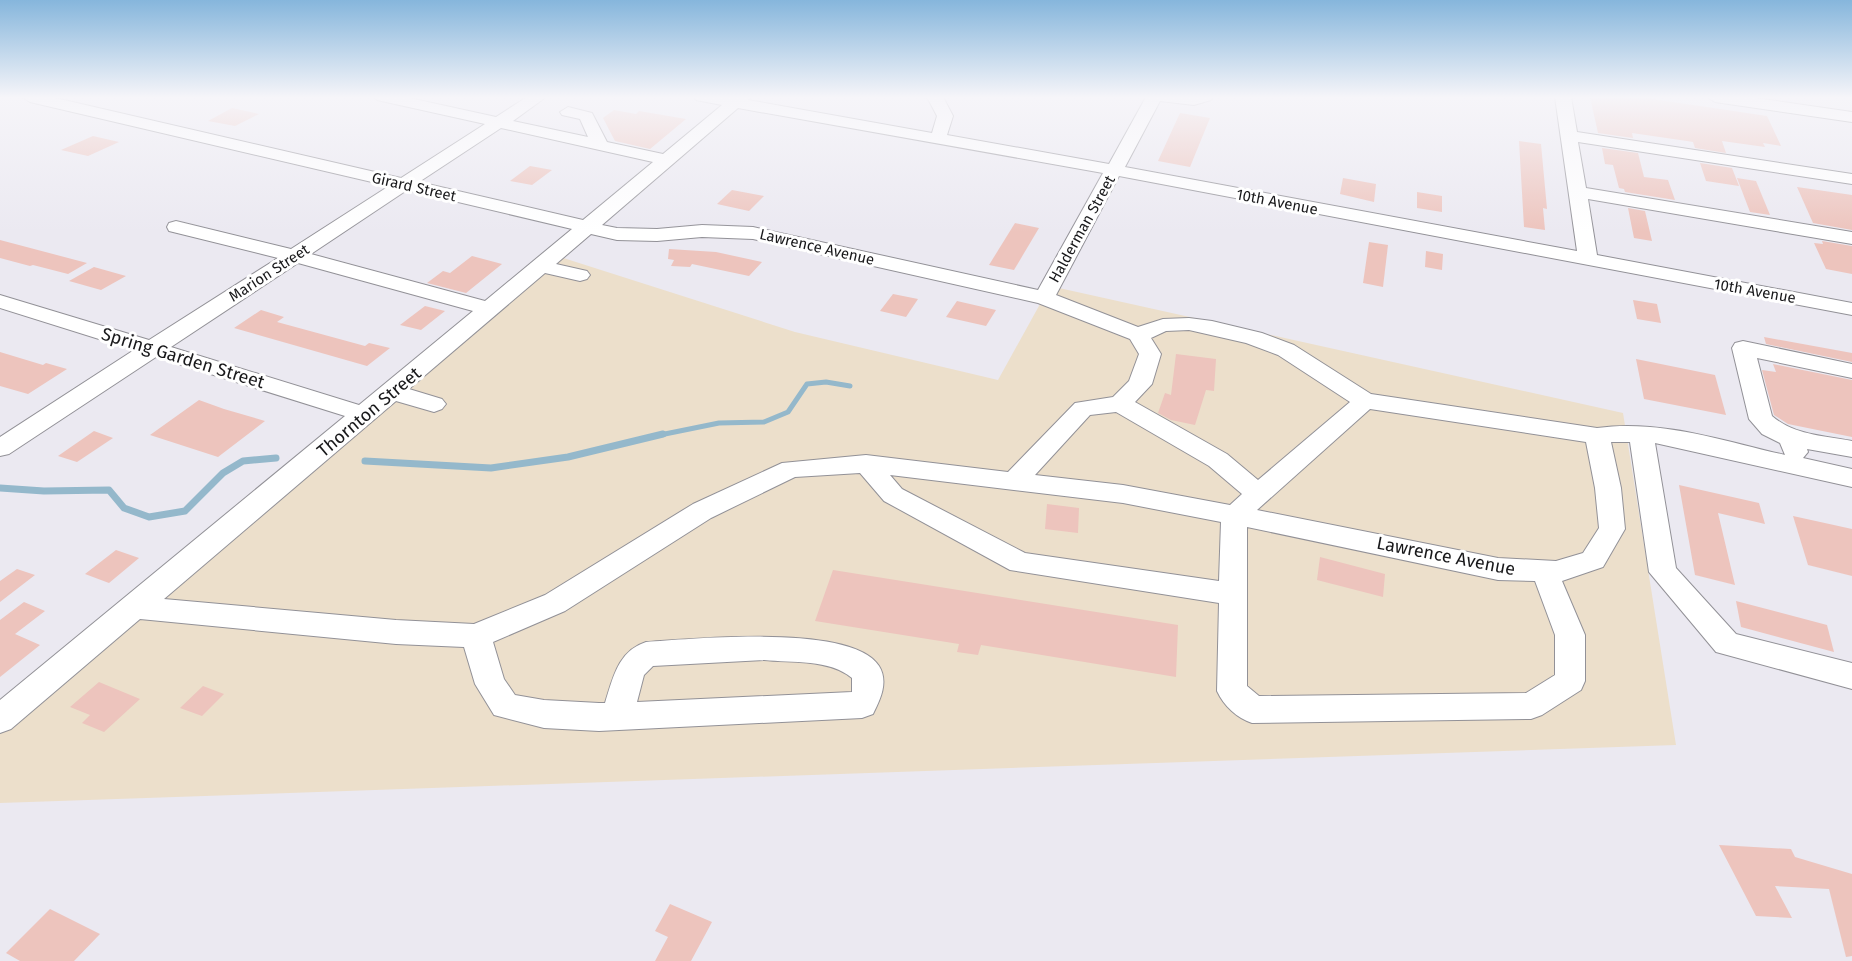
<svg xmlns="http://www.w3.org/2000/svg" width="1852" height="961" font-family="'Fira Sans',sans-serif">
  <style>
    .industrial { fill: #ecdfcb }
    .lines { fill: none; stroke-linecap: round; stroke-linejoin: round }
    .stream-far1 { stroke: #94b8cb; stroke-width: 5 }
    .stream { stroke: #94b8cb; stroke-width: 7 }
    .building { fill: #edc4bd }
    .minor-casing { stroke: #929197; stroke-width: 2 }
    .minor { fill: #fff; fill-rule: evenodd }
    .labels { text-anchor: middle; stroke-width: 6; stroke-linejoin: round; paint-order: stroke }
    .far-street-label { font-size: 15px; fill: #18181a; stroke: #fff }
    .street-label { font-size: 18px; fill: #18181a; stroke: #fff }
  </style>
  <rect width="100%" height="100%" fill="#ebe9f1"/>
  <polygon class="industrial" points="554,255 795,332 998,380 1050,286 1623,413 1676,745 0,803 0,719"/>
  <g class="lines">
    <polyline class="stream-far1" points="655,436 719,423 764,422 788,412 807,384 826,382 850,386"/>
    <g class="stream">
      <polyline points="365,461 491,468 568,457 663,434"/>
      <polyline points="0,488 44,491 109,490 124,508 149,517 185,511 223,473 243,461 276,458"/>
    </g>
  </g>
  <g class="building">
    <polygon points="1590,97 1639,97 1767,116 1781,146 1763,143 1765,147 1722,141 1726,153 1695,148 1693,142 1687,141 1632,133 1633,138 1598,133"/>
    <polygon points="232,108 259,114 235,126 208,121"/>
    <polygon points="614,110 636,114 639,111 686,119 650,149 615,141 603,118"/>
    <polygon points="1180,113 1210,118 1190,167 1158,161"/>
    <polygon points="93,136 119,142 88,156 61,150"/>
    <polygon points="1519,141 1541,144 1547,209 1543,208 1545,230 1524,227"/>
    <polygon points="1602,148 1638,153 1644,177 1668,180 1675,200 1625,192 1624,189 1619,188 1613,165 1605,164"/>
    <polygon points="1700,163 1732,168 1739,186 1706,181"/>
    <polygon points="530,166 552,170 532,185 510,181"/>
    <polygon points="1343,178 1376,184 1374,202 1340,194"/>
    <polygon points="1737,178 1756,181 1770,215 1750,212"/>
    <polygon points="1797,187 1852,195 1852,230 1813,223"/>
    <polygon points="732,190 764,196 749,211 717,204"/>
    <polygon points="1417,192 1442,196 1442,212 1417,208"/>
    <polygon points="1628,208 1645,211 1652,241 1634,238"/>
    <polygon points="1015,223 1039,228 1014,270 989,265"/>
    <polygon points="0,240 53,254 87,263 68,274 33,265 30,266 0,258"/>
    <polygon points="1822,241 1852,246 1852,274 1826,269 1814,243 1823,244"/>
    <polygon points="1369,242 1388,245 1383,287 1363,283"/>
    <polygon points="669,249 716,252 762,262 749,276 692,264 690,267 671,266 674,260 668,259"/>
    <polygon points="1426,251 1443,254 1442,270 1425,267"/>
    <polygon points="472,256 502,264 466,293 427,283 443,271 450,273"/>
    <polygon points="94,267 126,276 101,290 69,281"/>
    <polygon points="893,294 918,299 906,317 880,311"/>
    <polygon points="1633,300 1657,304 1661,323 1637,319"/>
    <polygon points="957,301 996,310 986,326 946,317"/>
    <polygon points="425,306 445,311 421,330 400,325"/>
    <polygon points="261,310 284,317 277,322 365,346 369,343 390,348 367,366 234,328"/>
    <polygon points="1764,337 1852,353 1852,362 1766,344"/>
    <polygon points="0,352 43,365 46,363 67,369 28,394 0,386"/>
    <polygon points="1176,354 1216,359 1214,391 1206,390 1195,425 1171,420 1158,413 1165,393 1171,395"/>
    <polygon points="1636,359 1715,375 1726,415 1644,399"/>
    <polygon points="1773,364 1852,380 1852,437 1788,424 1774,415 1762,370 1776,372"/>
    <polygon points="199,400 224,409 265,421 218,457 150,435"/>
    <polygon points="94,431 113,438 77,462 58,456"/>
    <polygon points="1679,485 1759,503 1765,524 1718,513 1735,585 1695,575"/>
    <polygon points="1047,504 1079,508 1078,533 1045,529"/>
    <polygon points="1793,516 1852,529 1852,576 1808,565"/>
    <polygon points="116,550 139,558 109,583 85,574"/>
    <polygon points="1320,557 1385,574 1383,597 1317,580"/>
    <polygon points="17,569 35,575 0,602 0,581"/>
    <polygon points="833,570 1178,625 1176,677 981,645 978,655 957,652 959,644 815,621"/>
    <polygon points="1736,601 1827,625 1834,652 1741,627"/>
    <polygon points="24,602 45,611 15,634 40,645 0,677 0,620"/>
    <polygon points="99,682 140,699 104,732 82,723 90,715 70,707"/>
    <polygon points="203,686 224,694 202,716 180,708"/>
    <polygon points="1719,845 1791,849 1795,857 1852,874 1852,956 1846,957 1829,889 1775,886 1792,918 1756,916"/>
    <polygon points="670,904 712,922 691,961 655,961 668,937 655,931"/>
    <polygon points="50,909 100,934 74,961 20,961 6,953"/>
  </g>
  <g class="lines">
    <defs>
      <g id="minor">
        <path d="M22,97H51L401,178L485,124L377,100L375,97H405L496,117L527,97H546L513,121L588,137L580,119L562,115L560,112L568,107L592,113L607,142L663,154L722,105L696,100L694,97H750L748,100L932,133L937,116L927,97H943L953,116L947,135L1109,164L1146,97H1213L1211,100L1194,105L1160,101L1125,167L1577,251L1555,97H1571L1577,132L1852,174V184L1578,142L1586,188L1852,232V244L1588,199L1597,255L1852,303V315L1119,176L1056,295L1138,327L1163,319L1189,318L1212,321L1262,333L1294,345L1371,394L1597,428C1660,419 1724,441 1785,455L1780,443L1762,434L1749,419L1732,348L1735,343L1743,341L1852,364V378L1757,358L1772,416C1794,435 1824,436 1852,441V457L1807,449L1808,452L1803,458L1852,469V487L1655,443L1676,568L1736,634L1852,663V689L1716,652L1649,572L1630,442H1611L1621,488L1625,529L1603,567L1562,581L1585,635V681L1581,690L1542,715L1531,719L1252,723C1237,718 1224,706 1217,691L1219,603L1010,570L884,501L860,473L795,477L711,518L565,611L493,642L504,679L515,695L544,700L599,703H605C613,678 618,651 646,642C693,639 852,623 879,666C889,682 880,700 873,714L862,718L599,731L544,728L494,715L475,684L464,647L396,644L140,619L11,729L0,733V700L345,416L156,357L9,454L0,456V437L134,350L0,308V295L149,340L278,258L169,231L167,227L169,223L176,221L291,249L389,186L30,102ZM738,108L1103,173L1038,290L753,227L702,225L657,229L617,228L602,225ZM501,128L653,162L583,220L419,182ZM407,190L572,229L485,301L311,254ZM591,234L617,240L657,241L702,237L753,239L1038,303L1130,339L1139,354L1129,381L1113,397L1075,403L1008,472L866,455L782,463L693,504L545,595L474,624L396,620L164,599L396,401L434,412L442,409L446,404L442,399L409,389L545,273L580,281L587,279L590,275L587,271L556,264ZM298,263L473,311L359,405L171,347ZM1189,330L1246,343L1278,355L1350,402L1258,480L1227,454L1135,402L1152,384L1161,354L1151,338L1166,331ZM1370,409L1586,442L1595,488L1599,528L1583,553L1556,561L1498,558L1257,510ZM1116,412L1209,466L1242,494L1230,505L1123,485L1035,475L1090,415ZM890,475L1123,503L1221,522L1219,581L1025,553L902,489ZM1247,527L1498,580L1535,581L1555,635V675L1526,693L1259,696L1247,686ZM764,660C792,663 830,659 852,678V692L637,702L644,675L653,666Z"/>
        <polygon points="1707,97 1748,97 1852,112 1852,122 1715,102"/>
      </g>
    </defs>
    <use href="#minor" class="minor-casing"/>
    <use href="#minor" class="minor"/>
  </g>
  <linearGradient id="sky" x2="0" y2="1"><stop stop-color="#86b6dc"/><stop offset="0.42" stop-color="#f6f5f9"/><stop offset="1" stop-color="#f6f5f9" stop-opacity="0"/></linearGradient>
  <rect width="1852" height="232" fill="url(#sky)"/>
  <g class="labels">
    <g class="far-street-label">
      <text transform="translate(414 187) rotate(13)" y="5">Girard Street</text>
      <text transform="translate(1277 202) rotate(11)" y="5">10th Avenue</text>
      <text transform="translate(1082 229) rotate(-61)" y="5">Halderman Street</text>
      <text transform="translate(817 247) rotate(13)" y="5">Lawrence Avenue</text>
      <text transform="translate(269 273) rotate(-33)" y="5">Marion Street</text>
      <text transform="translate(1755 291) rotate(10)" y="5">10th Avenue</text>
    </g>
    <g class="street-label">
      <text transform="translate(183 358) rotate(17)" y="6">Spring Garden Street</text>
      <text transform="translate(369 412) rotate(-40)" y="6">Thornton Street</text>
      <text transform="translate(1446 556) rotate(11)" y="6">Lawrence Avenue</text>
    </g>
  </g>
</svg>
